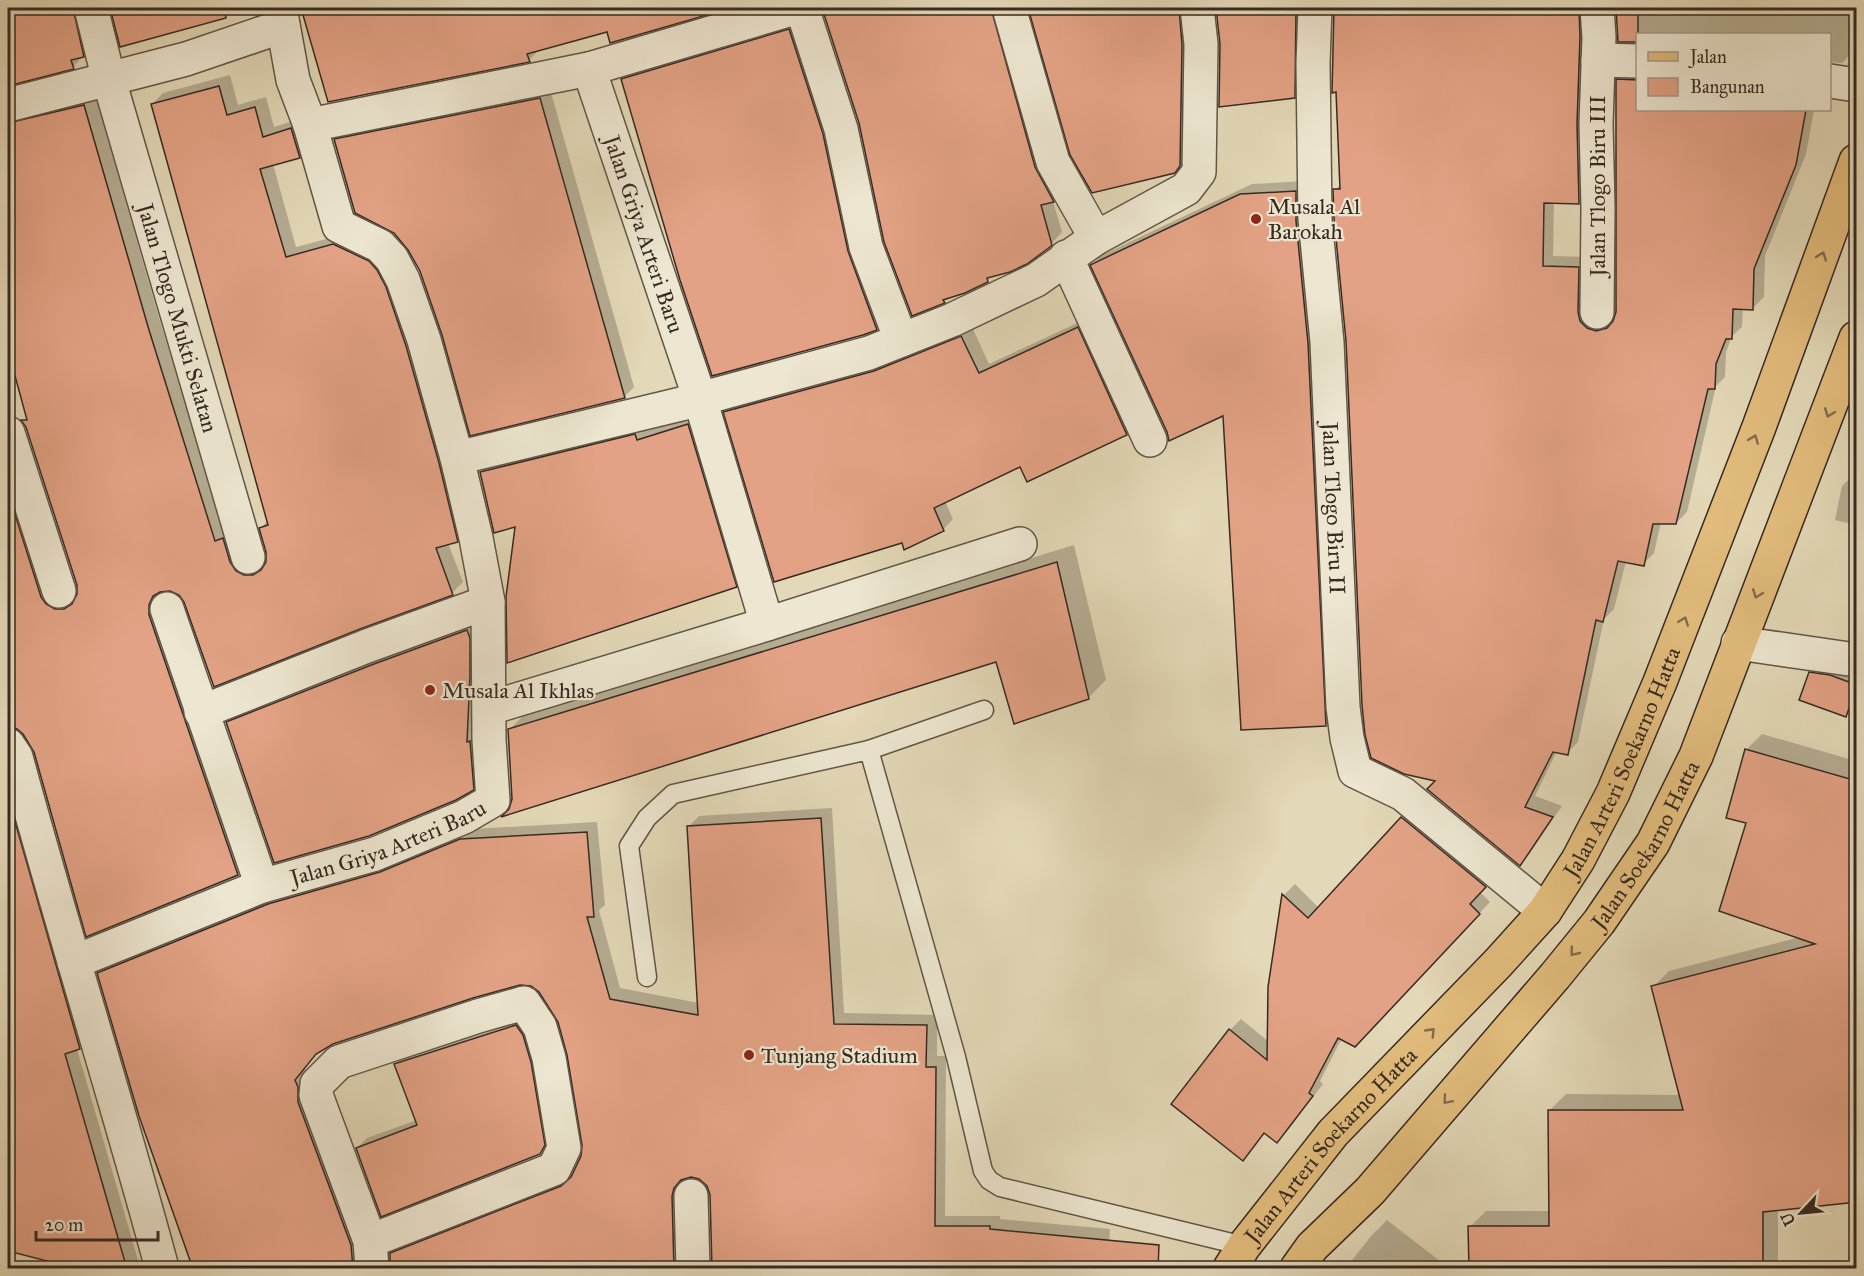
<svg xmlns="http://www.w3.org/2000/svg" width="1864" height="1276" font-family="'IM FELL Great Primer',serif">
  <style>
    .shadow { fill: #0003 }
    .building { fill: #e3a285; stroke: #362a23; stroke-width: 1.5 }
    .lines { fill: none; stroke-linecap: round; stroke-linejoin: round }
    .service-casing { stroke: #615648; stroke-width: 21 }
    .minor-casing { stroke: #615648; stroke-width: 36 }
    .primary-casing { stroke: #362a23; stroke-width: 36 }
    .service { stroke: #ede6d0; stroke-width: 18 }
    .minor { stroke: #ede6d0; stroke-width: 33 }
    .primary { stroke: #e2bc7c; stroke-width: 33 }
    .oneway { stroke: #836c4b }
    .poi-dot { fill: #8f2418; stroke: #ede6d0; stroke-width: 2 }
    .labels { text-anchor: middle; stroke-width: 4.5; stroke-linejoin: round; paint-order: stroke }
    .street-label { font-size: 22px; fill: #362a23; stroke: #ede6d0 }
    .poi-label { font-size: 22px; fill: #362a23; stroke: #ede6d0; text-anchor: start }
  </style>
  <rect width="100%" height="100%" fill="#e3d8b7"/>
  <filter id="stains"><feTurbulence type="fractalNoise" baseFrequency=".00333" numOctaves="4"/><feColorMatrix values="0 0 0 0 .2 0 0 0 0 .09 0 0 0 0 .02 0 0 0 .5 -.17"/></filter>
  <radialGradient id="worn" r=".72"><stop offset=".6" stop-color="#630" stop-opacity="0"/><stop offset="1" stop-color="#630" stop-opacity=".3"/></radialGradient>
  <g class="shadow">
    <polygon points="8,8 85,8 94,44 73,67 8,84"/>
    <polygon points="112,8 202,8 204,14 121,45"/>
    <polygon points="303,8 725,8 611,41 608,30 540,49 529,60 329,101"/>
    <polygon points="823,8 1003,8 1064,190 1053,201 1062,232 1051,244 993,275 987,281 913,314 860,123"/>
    <polygon points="1030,8 1190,8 1185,160 1174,172 1072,154"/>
    <polygon points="1217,8 1306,8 1305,85 1294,96 1221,44"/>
    <polygon points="1335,8 1589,8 1589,192 1579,203 1554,202 1553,256 1589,257 1609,320 1615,319 1617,312 1618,80 1629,69 1638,69 1638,110 1814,110 1806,154 1765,256 1764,297 1753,308 1743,308 1742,327 1732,336 1726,352 1725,377 1716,386 1687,512 1676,523 1661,522 1654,553 1643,564 1626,561 1614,609 1604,619 1578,742 1567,753 1557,751 1535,796 1562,806 1530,853 1519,864 1437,780 1347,341 1335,190 1342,183 1338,91 1334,91"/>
    <polygon points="1617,8 1856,8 1856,35 1853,51 1842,63 1830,62 1830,34 1638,34 1619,40"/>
    <polygon points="799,20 886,318 876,328 622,80 632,70"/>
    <polygon points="230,75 238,105 266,97 274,127 302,118 310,146 299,157 273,164 296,247 345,234 380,251 468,530 457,541 448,543 463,582 452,593 186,602 181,594 170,589 161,590 160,604 249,863 238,874 87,935 33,746 25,734 16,727 8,725 8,538 34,531 66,599 77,598 78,585 8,344 8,109 95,95 159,318 225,531 256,565 266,564 268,552 261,528 268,520 152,104 163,93"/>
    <polygon points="550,89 634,387 624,397 443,334 421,271 410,249 335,140 345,130"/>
    <polygon points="1306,181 1336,714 1326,724 1224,414 1168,432 1092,265 1102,255 1252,184"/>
    <polygon points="1088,318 1136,424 1126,434 1021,465 945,501 953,519 943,530 905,548 902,541 725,412 735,402 972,327 989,364"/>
    <polygon points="698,415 746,576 736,586 517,525 481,472 491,462 645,425 646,431"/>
    <polygon points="1856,453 1856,525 1835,520 1842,486 1849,479"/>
    <polygon points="1074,545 1106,680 1088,698 997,660 511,809 513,800 509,730 527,712"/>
    <polygon points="476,622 482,779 473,788 227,723 237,714"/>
    <polygon points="1819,665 1856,670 1856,704 1846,715 1811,673"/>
    <polygon points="1762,734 1856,761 1856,1201 1778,1209 1778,1268 1470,1268 1470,1227 1486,1211 1550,1211 1550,1110 1566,1094 1681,1095 1653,987 1669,971 1800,937 1748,822 1746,750"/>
    <polygon points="8,750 90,1037 77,1049 140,1267 139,1268 91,1268 8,1249"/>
    <polygon points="1414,807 1496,875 1480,892 1490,902 1366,1033 1342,1038 1320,1081 1323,1084 1288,1130 1276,1141 1266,1132 1242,1159 1230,1030 1241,1019 1269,1042 1270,987 1284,895 1295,884 1319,908"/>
    <polygon points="832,808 844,1013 937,1015 937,1056 946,1056 945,1216 1000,1216 1000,1219 1110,1229 1107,1268 711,1195 708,1185 700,1178 691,1176 684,1178 682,1185 689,1268 392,1268 391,1254 402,1243 573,1176 583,1156 584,1145 569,1055 559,1021 541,992 530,984 519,983 472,997 332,1043 319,1051 305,1068 368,1268 194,1268 99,973 109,963 280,894 472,829 597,822 605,905 599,910 620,988 699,1003 688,827 699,816"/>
    <polygon points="526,1016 550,1142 539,1153 357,1148 367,1138 417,1120 396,1064 406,1054"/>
    <polygon points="1387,1220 1449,1268 1346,1268 1371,1236"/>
  </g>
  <g class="building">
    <polygon points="8,8 73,8 84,57 71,60 74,69 8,86"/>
    <polygon points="110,8 225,8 226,18 120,47"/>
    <polygon points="301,8 731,8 610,43 607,32 527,54 530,62 328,102"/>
    <polygon points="822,8 991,8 1035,167 1054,202 1041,205 1052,245 1050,247 1027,264 1010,272 987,278 988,282 965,293 943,300 945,303 912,316 884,242 859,123"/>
    <polygon points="1028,8 1179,8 1182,45 1180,166 1175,173 1092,193 1070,155"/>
    <polygon points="1216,8 1296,8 1295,98 1219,107 1220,44"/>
    <polygon points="1334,8 1579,8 1580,37 1577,124 1579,204 1544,203 1543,266 1579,267 1578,312 1580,321 1587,328 1596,331 1607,328 1613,321 1616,312 1616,79 1638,80 1638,110 1806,110 1796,165 1754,269 1753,310 1733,309 1732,339 1726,339 1716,364 1715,389 1708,389 1676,524 1653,524 1644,566 1618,561 1603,622 1596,620 1568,755 1553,752 1525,807 1553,817 1520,866 1427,789 1435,781 1404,774 1371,758 1365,735 1362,705 1346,341 1334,218 1333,189 1340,189 1336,92 1332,93"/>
    <polygon points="1616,8 1638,8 1638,42 1618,42"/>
    <polygon points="789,29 823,134 848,251 877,330 863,335 712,376 680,280 621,79"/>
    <polygon points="219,86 227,115 255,107 263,137 291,128 300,158 260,169 286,257 333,244 369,261 377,270 386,287 406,346 439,463 458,542 436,548 453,595 360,629 214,687 184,602 179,595 170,591 160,592 153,596 149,605 149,615 238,875 86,937 34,752 23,734 17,729 8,726 8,492 41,597 46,604 55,609 64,609 72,604 77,594 77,585 26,427 21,420 27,420 8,350 8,123 84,105 149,330 215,541 223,538 230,562 236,571 244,575 253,575 261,570 266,562 266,552 259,528 268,525 151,104"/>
    <polygon points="540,98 625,398 470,436 442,335 420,271 408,250 394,233 355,213 334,139"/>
    <polygon points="1296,191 1296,221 1308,343 1326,726 1241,730 1223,416 1169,441 1167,432 1090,265 1240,194"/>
    <polygon points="1078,327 1127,435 1027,482 1020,467 934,508 944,531 904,550 902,543 774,582 723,412 874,371 961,336 979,373"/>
    <polygon points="688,424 737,587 507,663 506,597 515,527 494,533 480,472 635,434 637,440"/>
    <polygon points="1057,562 1089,699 1014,724 996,662 501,817 509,809 512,799 508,729"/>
    <polygon points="467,630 470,638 470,675 467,742 470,741 474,790 456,800 369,836 274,863 226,722 374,664"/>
    <polygon points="1809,672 1830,675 1857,685 1846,717 1799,700"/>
    <polygon points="1745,749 1857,781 1857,1202 1763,1212 1763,1269 1469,1269 1468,1226 1549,1226 1548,1110 1683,1110 1651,986 1815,944 1719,911 1746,823 1726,818"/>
    <polygon points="8,797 80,1049 65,1054 127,1269 78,1269 8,1251"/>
    <polygon points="1401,817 1486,887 1470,904 1480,914 1355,1047 1338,1038 1309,1093 1313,1096 1277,1143 1264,1133 1243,1161 1171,1104 1229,1029 1267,1060 1268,987 1282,894 1308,918"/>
    <polygon points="821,818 834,1024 927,1025 926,1067 936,1067 935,1226 990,1226 990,1229 1159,1245 1158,1269 712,1269 710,1195 707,1186 699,1179 691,1177 681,1180 674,1188 672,1196 674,1269 390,1269 390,1253 561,1186 571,1177 581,1156 582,1145 567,1055 558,1022 539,992 531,986 520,985 473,998 333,1044 316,1054 295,1080 298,1087 298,1102 351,1245 353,1269 193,1269 139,1116 97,973 268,904 380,872 460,839 587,832 594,917 587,917 610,999 698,1015 687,826"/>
    <polygon points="516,1025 523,1035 531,1062 545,1145 540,1154 381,1217 356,1148 417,1125 394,1064"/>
  </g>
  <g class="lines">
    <defs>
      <g id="service">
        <polyline points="869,750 984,710"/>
        <polyline points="647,977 629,846 647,818 673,794 869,750 956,1057 983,1171 989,1180 1000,1187 1244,1246"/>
      </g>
      <g id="minor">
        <path id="s1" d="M91,8L109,80L248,557"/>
        <polyline points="802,8 841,129 866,247 901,340"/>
        <polyline points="1009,8 1053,162 1096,238"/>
        <path id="s2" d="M1315,8L1313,63L1315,219L1327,342L1343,707L1347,738L1355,771L1403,794L1545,911"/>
        <polyline points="1598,60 1638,61"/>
        <path id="s3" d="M589,69L700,399L767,624"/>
        <polyline points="1830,81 1856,85"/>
        <polyline points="8,105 186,59 283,26"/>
        <polyline points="310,125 589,69 795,8"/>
        <polyline points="1066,257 1150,440"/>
        <polyline points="1597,312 1598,208 1596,124 1599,37 1597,8"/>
        <polyline points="8,433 59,591"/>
        <polyline points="457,458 681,404 869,353 952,320 1036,280 1096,238 1186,189 1199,172 1201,44 1197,8"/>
        <polyline points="167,609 262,886"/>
        <polyline points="1738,643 1856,660"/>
        <polyline points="490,708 767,624 1020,544"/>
        <polyline points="201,712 367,646 488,602"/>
        <path d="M8,745L16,757C62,928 116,1097 162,1268"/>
        <path id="s4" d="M74,962L262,886L375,854L464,817L493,800L489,740L488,602L476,538L457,458L424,340L403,280L392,259L380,246L339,226L310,125L293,80L280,8"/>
        <polyline points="691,1196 693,1268"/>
        <polyline points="370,1241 554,1169 564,1148 549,1058 540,1027 524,1003 478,1016 339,1062 317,1084 316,1095 370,1241 372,1268"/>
      </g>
      <g id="primary">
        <path id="s5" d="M1230,1268L1244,1246L1333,1133L1498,963L1545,911L1578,860L1613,793L1660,682L1759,427L1856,161"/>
        <path id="s6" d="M1297,1268L1312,1247L1370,1191L1555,976L1599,922L1653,843L1696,756L1856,338"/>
      </g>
    </defs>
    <use href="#service" class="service-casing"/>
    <use href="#minor" class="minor-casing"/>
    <use href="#primary" class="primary-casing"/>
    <use href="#service" class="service"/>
    <use href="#minor" class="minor"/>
    <use href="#primary" class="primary"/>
  </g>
  <defs><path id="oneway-chevron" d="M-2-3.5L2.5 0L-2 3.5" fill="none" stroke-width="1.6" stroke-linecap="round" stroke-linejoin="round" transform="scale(1.5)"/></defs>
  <g class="oneway">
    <use href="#oneway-chevron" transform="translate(1822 256) rotate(-70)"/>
    <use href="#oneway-chevron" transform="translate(1829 413) rotate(111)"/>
    <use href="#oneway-chevron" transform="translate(1754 439) rotate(-69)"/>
    <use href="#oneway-chevron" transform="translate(1757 594) rotate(111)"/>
    <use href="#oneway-chevron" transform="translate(1684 621) rotate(-69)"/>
    <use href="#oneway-chevron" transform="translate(1574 952) rotate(129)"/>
    <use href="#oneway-chevron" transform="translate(1431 1032) rotate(-46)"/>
    <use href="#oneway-chevron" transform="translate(1447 1100) rotate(131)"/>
  </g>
  <g class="poi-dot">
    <circle cx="1256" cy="219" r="6"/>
    <circle cx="430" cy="690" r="6"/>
    <circle cx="749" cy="1055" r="6"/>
  </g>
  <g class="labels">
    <g class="street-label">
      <text transform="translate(1597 186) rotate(-90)" y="8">Jalan Tlogo Biru III</text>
      <text dy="8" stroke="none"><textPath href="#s3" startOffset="174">Jalan Griya Arteri Baru</textPath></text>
      <text dy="8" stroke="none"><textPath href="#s1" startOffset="322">Jalan Tlogo Mukti Selatan</textPath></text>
      <text dy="8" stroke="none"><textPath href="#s2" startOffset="501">Jalan Tlogo Biru II</textPath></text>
      <text dy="8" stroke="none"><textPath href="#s5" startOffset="645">Jalan Arteri Soekarno Hatta</textPath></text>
      <text dy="8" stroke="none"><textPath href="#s4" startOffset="336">Jalan Griya Arteri Baru</textPath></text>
      <text dy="8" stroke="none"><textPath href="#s6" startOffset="550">Jalan Soekarno Hatta</textPath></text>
      <text dy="8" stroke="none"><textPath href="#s5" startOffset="159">Jalan Arteri Soekarno Hatta</textPath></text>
    </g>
    <g class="poi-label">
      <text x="1268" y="214">Musala Al<tspan x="1268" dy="25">Barokah</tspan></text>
      <text x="442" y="698">Musala Al Ikhlas</text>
      <text x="761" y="1063">Tunjang Stadium</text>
    </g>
  </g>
  <rect width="1864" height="1276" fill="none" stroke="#e3d8b7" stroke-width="30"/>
  <rect x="9" y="9" width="1846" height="1258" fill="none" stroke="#362a23" stroke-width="3"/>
  <rect x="15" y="15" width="1834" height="1246" fill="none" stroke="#362a23" stroke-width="1.5"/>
  <rect x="1636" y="33" width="195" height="78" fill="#ede6d0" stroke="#a49b8b" stroke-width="1.5"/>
  <rect x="1648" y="52" width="30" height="9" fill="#e2bc7c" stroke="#a49b8b" stroke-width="1.5"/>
  <text x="1690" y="63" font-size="18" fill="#362a23">Jalan</text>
  <rect x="1648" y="78" width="30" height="18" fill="#e3a285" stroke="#a49b8b" stroke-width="1.5"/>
  <text x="1690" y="93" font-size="18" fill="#362a23">Bangunan</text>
  <g transform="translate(1801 1213) rotate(244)" stroke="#ede6d0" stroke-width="4.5" paint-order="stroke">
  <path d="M0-4.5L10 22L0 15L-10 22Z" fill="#362a23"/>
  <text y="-9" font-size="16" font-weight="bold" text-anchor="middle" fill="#362a23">U</text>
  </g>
  <path d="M36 1231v9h122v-9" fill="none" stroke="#362a23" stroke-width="3"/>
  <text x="45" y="1231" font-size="18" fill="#362a23" stroke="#ede6d0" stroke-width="4.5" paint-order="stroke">20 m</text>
  <rect width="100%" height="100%" filter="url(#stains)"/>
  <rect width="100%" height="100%" fill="url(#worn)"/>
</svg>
